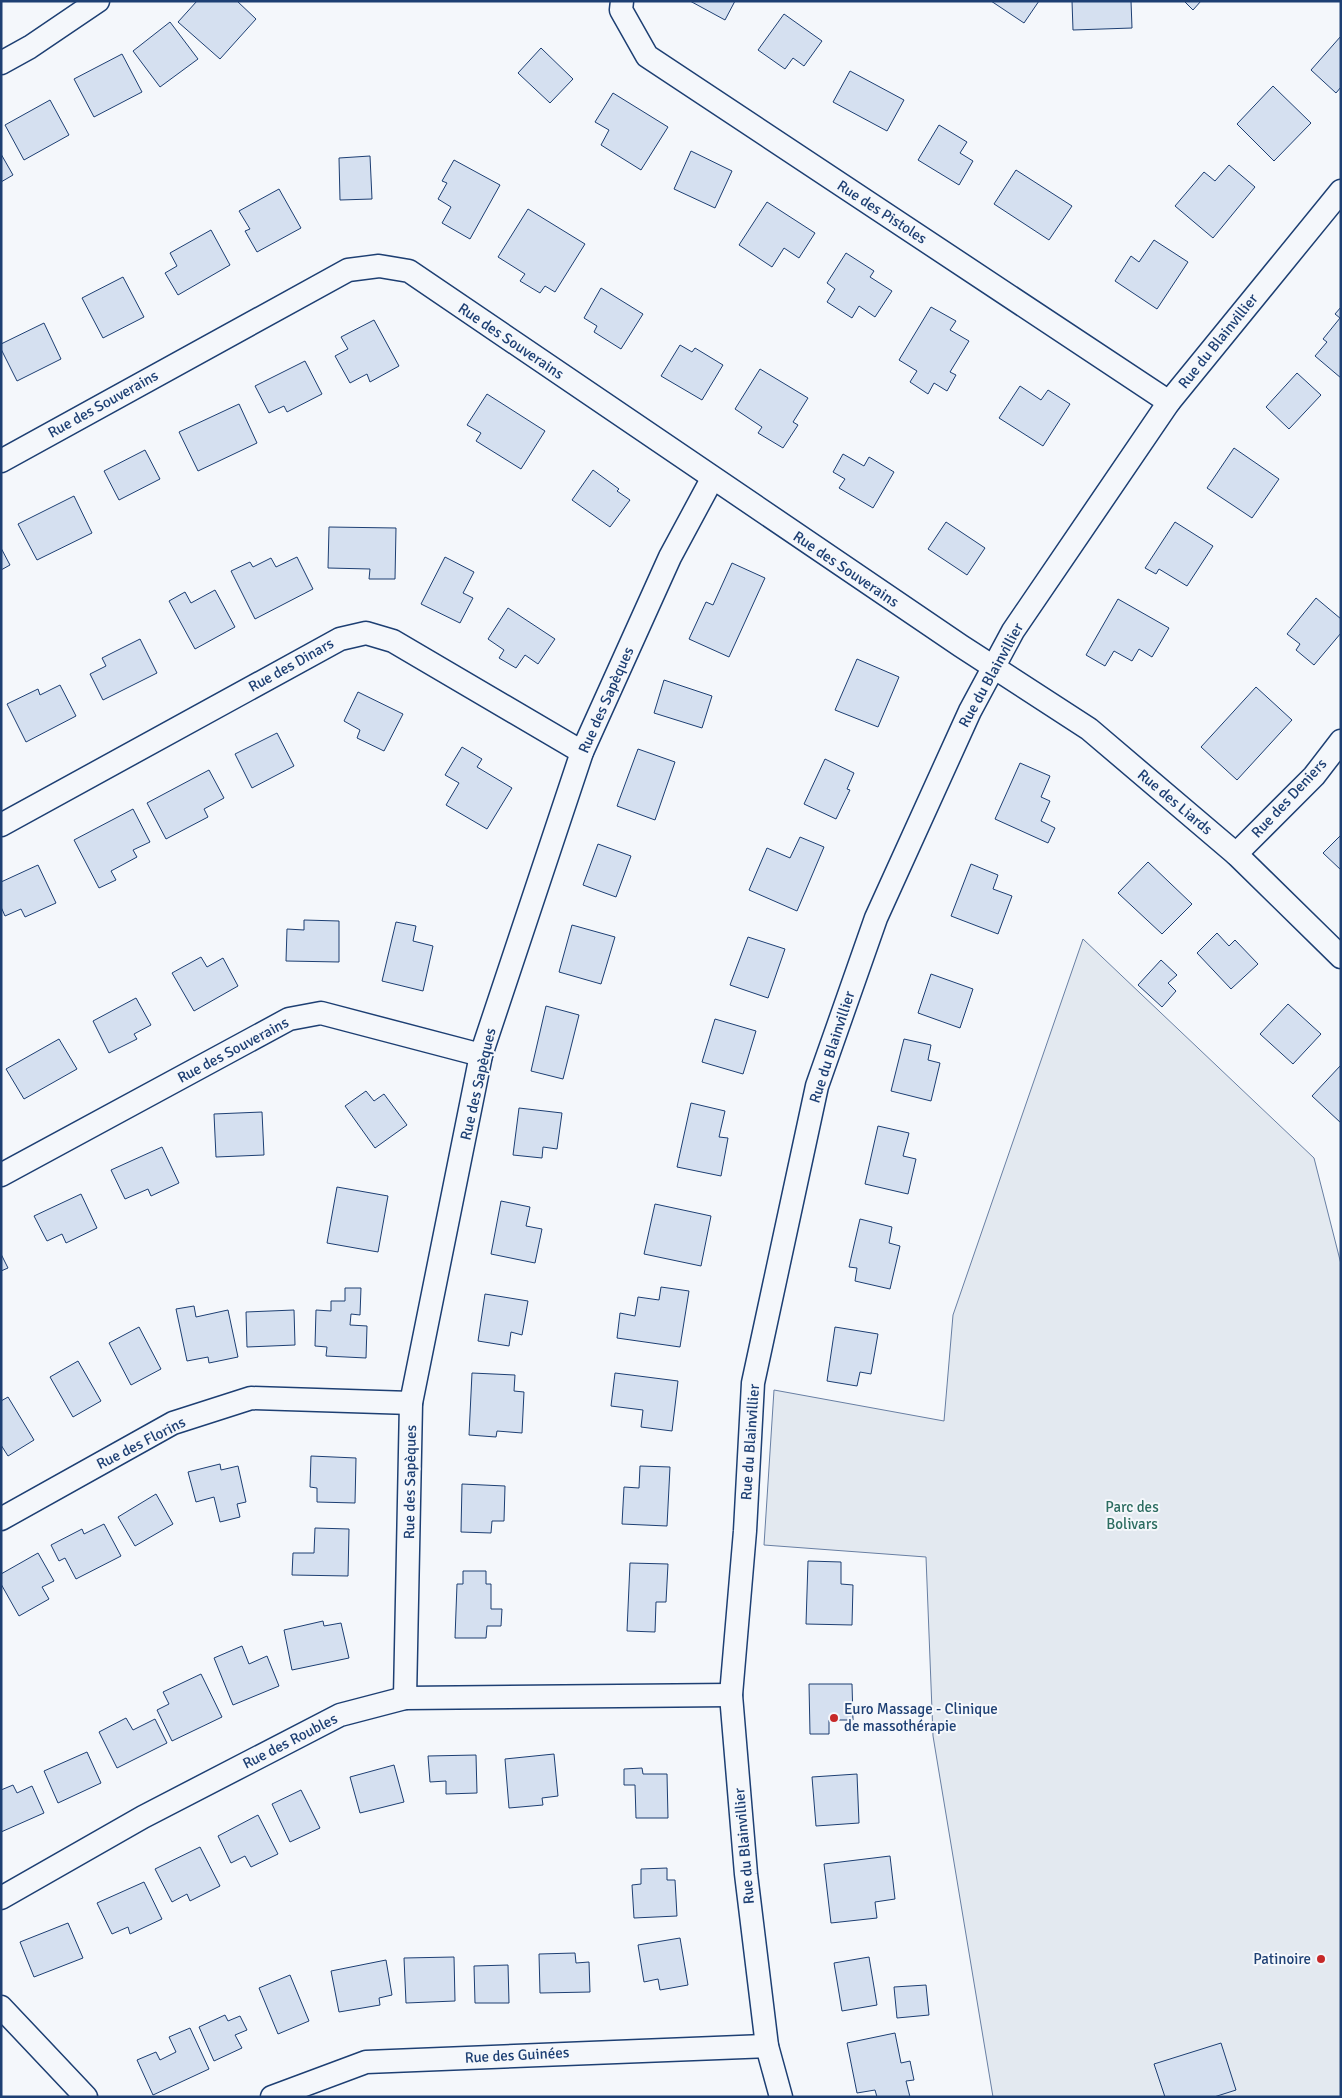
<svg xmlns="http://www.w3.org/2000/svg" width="1342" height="2098" font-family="Signika,sans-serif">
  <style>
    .green { fill: #e3e9f0; stroke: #687fa3 }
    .building { fill: #d5e0f0; stroke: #1d3f73 }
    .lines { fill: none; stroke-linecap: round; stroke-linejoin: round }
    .street-casing { stroke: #1d3f73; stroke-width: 25 }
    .street { stroke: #f4f7fb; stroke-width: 22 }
    .poi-dot { fill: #c62828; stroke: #f4f7fb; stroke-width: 2 }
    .labels { text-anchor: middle; stroke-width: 4; stroke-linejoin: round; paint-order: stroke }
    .street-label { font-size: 15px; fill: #1d3f73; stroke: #f4f7fb }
    .park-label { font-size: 15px; fill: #2c6c60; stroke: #f4f7fb }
    .poi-label { font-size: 15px; fill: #1d3f73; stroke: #f4f7fb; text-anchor: start }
  </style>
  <rect width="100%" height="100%" fill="#f4f7fb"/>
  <polygon class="green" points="1083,939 1314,1158 1341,1264 1341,2097 993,2097 933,1736 926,1557 764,1545 774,1390 944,1421 953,1315"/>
  <g class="building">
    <polygon points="197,1 237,1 256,19 220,59 178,22"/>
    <polygon points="690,1 735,1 725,20"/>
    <polygon points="991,1 1039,1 1024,23"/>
    <polygon points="1072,1 1131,1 1132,28 1073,30"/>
    <polygon points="1184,1 1201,1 1193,10"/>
    <polygon points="784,14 822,41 804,66 793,58 785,69 758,50"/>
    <polygon points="170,22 198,59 160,87 133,51"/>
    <polygon points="1341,36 1341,87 1336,93 1311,70"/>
    <polygon points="541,48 573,79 550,103 518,73"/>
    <polygon points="122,54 142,92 94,117 74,79"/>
    <polygon points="850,71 904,100 887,131 833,102"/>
    <polygon points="1273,86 1311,123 1274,161 1237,124"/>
    <polygon points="613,93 668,127 641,170 601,145 609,130 595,122"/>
    <polygon points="50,100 69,135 24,160 5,125"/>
    <polygon points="939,125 967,142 960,153 973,161 959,185 918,160"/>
    <polygon points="691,151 732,171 715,208 674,189"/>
    <polygon points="1,154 13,175 1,182"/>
    <polygon points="370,156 372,199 340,200 339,158"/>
    <polygon points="454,160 500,185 470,239 442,223 451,207 438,199 447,183 442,181"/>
    <polygon points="1229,165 1255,187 1213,238 1175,206 1204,172 1215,181"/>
    <polygon points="1016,170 1072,206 1049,240 994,204"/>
    <polygon points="279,189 301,228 257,252 245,231 250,229 239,211"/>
    <polygon points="767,202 815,233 799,258 784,248 772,267 739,245"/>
    <polygon points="528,209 585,244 555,292 545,286 540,293 520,281 525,274 498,257"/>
    <polygon points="211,230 230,265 178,295 165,273 177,266 170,253"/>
    <polygon points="1154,240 1188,262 1157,309 1115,281 1131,256 1139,262"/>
    <polygon points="846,253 874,271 870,277 892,291 875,317 859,306 852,318 827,302 835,289 827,283"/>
    <polygon points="123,277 144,317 103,338 82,298"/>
    <polygon points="601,288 643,314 621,349 594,332 597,326 584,318"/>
    <polygon points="931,307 956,321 950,330 969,341 950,372 956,375 947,391 934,383 928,394 910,382 917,371 899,360"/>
    <polygon points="1341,307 1341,378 1315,356 1327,342 1323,339 1340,318 1335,314"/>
    <polygon points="374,320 399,366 370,382 367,374 350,383 335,356 348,349 341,337"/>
    <polygon points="44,323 61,359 17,381 1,349 1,344"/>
    <polygon points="680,345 692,352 695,348 723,365 702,400 661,376"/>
    <polygon points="305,361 322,394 287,412 284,406 269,413 255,386"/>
    <polygon points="760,369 808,398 793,422 798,425 783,448 758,433 762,427 735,409"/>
    <polygon points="1297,373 1321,395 1289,429 1266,407"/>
    <polygon points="1020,386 1041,400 1048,390 1070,404 1043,446 999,418"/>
    <polygon points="487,394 545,431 521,469 476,441 481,433 467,425"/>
    <polygon points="239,404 257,443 198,471 179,432"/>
    <polygon points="1234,448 1279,479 1252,518 1207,488"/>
    <polygon points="145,450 160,479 119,500 104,471"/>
    <polygon points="843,454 864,466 869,457 894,472 873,508 839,488 845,479 833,472"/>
    <polygon points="593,470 619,489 617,491 630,500 610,527 572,500"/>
    <polygon points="74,496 92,533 37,560 18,524"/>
    <polygon points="946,522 985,548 967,575 928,549"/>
    <polygon points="1175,522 1213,546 1187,586 1159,569 1156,574 1145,568"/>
    <polygon points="329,527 396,528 395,579 369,579 370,569 328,568"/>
    <polygon points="1,548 10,565 1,570"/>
    <polygon points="297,557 313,589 255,619 231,571 250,562 253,567 271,558 276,567"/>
    <polygon points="445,557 474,572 463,593 473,598 460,623 421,604"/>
    <polygon points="732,563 765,578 729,657 689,639 706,602 713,605"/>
    <polygon points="215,590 235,627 195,649 169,601 185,592 191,603"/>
    <polygon points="1316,598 1341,619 1341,633 1314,665 1296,650 1300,644 1287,634"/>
    <polygon points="1118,599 1169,628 1152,657 1139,649 1132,661 1114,651 1105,666 1086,655"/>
    <polygon points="508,608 555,639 538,664 525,655 516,668 499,658 504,650 488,639"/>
    <polygon points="140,639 157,673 103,700 90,674 106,666 102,658"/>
    <polygon points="857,659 899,677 878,727 835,710"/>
    <polygon points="664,680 712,696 702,728 654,713"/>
    <polygon points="60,685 76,716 26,742 7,704 38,689 40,695"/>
    <polygon points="1256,687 1292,720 1237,780 1201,747"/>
    <polygon points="358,692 403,714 384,751 357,738 360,730 344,721"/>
    <polygon points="277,733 294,766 252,788 235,754"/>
    <polygon points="462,747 482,759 477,767 512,788 487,829 446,805 459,783 445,775"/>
    <polygon points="638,749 675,762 655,820 617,806"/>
    <polygon points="825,759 854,773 847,789 850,790 836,819 804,804"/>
    <polygon points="1020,763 1050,776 1041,797 1050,801 1041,821 1055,828 1048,843 995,819"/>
    <polygon points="209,770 224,798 204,809 208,817 166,839 147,803"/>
    <polygon points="133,809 150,842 133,850 137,857 111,871 116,880 99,888 74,840"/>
    <polygon points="1341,835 1341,870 1323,853"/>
    <polygon points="800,837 824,847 797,911 749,890 767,848 790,858"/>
    <polygon points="598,844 631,856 616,897 583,885"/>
    <polygon points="1148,862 1192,904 1162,934 1118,893"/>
    <polygon points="971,864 998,875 993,889 1012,896 998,934 951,916"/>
    <polygon points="38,865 56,903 25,917 21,909 5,916 1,907 1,882"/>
    <polygon points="304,920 339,921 339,962 286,961 287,929 304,930"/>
    <polygon points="396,922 416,926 413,941 433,946 423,991 382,981"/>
    <polygon points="572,925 615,937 601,984 559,972"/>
    <polygon points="1217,933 1229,946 1235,940 1258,964 1231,989 1197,953"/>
    <polygon points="748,937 785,949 768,998 730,985"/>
    <polygon points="201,957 207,967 223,958 238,986 194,1011 172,973"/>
    <polygon points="1161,960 1177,975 1168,983 1176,991 1162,1007 1138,985"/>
    <polygon points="931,974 973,989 960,1028 918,1013"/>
    <polygon points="136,998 151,1025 134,1034 137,1039 109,1053 93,1021"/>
    <polygon points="1288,1004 1321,1034 1293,1064 1260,1034"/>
    <polygon points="546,1006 579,1015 563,1079 531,1071"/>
    <polygon points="715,1019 756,1031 743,1074 702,1062"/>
    <polygon points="59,1039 77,1069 24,1099 6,1069"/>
    <polygon points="904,1039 931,1045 928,1060 940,1063 931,1101 891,1091"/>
    <polygon points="1341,1065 1341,1123 1312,1096"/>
    <polygon points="366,1091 374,1101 384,1094 407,1125 375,1148 345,1106"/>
    <polygon points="691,1103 725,1111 719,1137 728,1138 721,1176 677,1167"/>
    <polygon points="519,1108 562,1113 557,1149 543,1147 542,1158 513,1155"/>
    <polygon points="262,1112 264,1155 216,1157 214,1114"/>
    <polygon points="878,1126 909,1133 903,1156 916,1159 908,1194 865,1184"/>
    <polygon points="162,1147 179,1183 151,1196 148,1189 125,1199 111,1170"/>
    <polygon points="337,1187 388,1196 378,1252 327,1243"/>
    <polygon points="81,1194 97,1228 66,1243 62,1234 47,1241 34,1216"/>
    <polygon points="501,1201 530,1207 526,1226 542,1229 535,1263 491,1254"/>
    <polygon points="655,1204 711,1216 701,1266 644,1254"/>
    <polygon points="860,1219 892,1227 889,1243 900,1246 890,1289 855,1281 857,1268 849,1267"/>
    <polygon points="1,1254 8,1268 1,1271"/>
    <polygon points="661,1287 689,1291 680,1347 617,1338 620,1313 635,1316 638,1297 659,1300"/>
    <polygon points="345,1288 361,1288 360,1315 351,1314 350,1325 367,1326 366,1358 326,1356 327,1347 315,1346 316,1310 331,1311 331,1301 345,1301"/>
    <polygon points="485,1294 528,1301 522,1335 511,1332 509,1346 478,1341"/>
    <polygon points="194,1306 196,1317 228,1310 238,1357 209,1363 208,1357 187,1361 176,1309"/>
    <polygon points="294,1310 295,1345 247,1347 246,1312"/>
    <polygon points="139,1327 161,1369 131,1385 109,1343"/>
    <polygon points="835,1327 878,1334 871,1374 860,1372 857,1386 827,1381"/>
    <polygon points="78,1361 101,1401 73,1417 50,1377"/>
    <polygon points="472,1373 515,1375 514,1391 524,1392 522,1433 497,1431 496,1437 469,1435"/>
    <polygon points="615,1373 678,1381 672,1431 641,1427 643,1410 611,1406"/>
    <polygon points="8,1397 34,1440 8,1456 1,1445 1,1401"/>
    <polygon points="311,1456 356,1458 355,1503 317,1502 317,1488 310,1487"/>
    <polygon points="220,1464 221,1470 238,1466 246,1502 237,1504 240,1517 220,1522 214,1497 196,1502 188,1472"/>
    <polygon points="640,1466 670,1467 667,1526 622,1524 624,1487 639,1488"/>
    <polygon points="462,1484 505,1486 504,1521 492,1521 491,1533 461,1532"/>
    <polygon points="156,1494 173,1524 135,1546 118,1517"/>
    <polygon points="104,1524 121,1556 76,1579 65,1558 59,1561 51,1545 82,1529 84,1534"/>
    <polygon points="315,1528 349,1529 348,1576 292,1575 293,1553 314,1553"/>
    <polygon points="38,1553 54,1581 42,1587 49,1599 19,1616 1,1584 1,1574"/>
    <polygon points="808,1561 841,1562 841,1584 853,1585 852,1625 806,1624"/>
    <polygon points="630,1563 668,1564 666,1602 656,1602 655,1632 627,1631"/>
    <polygon points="463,1571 486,1571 486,1584 491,1584 491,1609 502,1609 501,1626 487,1626 486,1638 455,1638 457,1584 463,1584"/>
    <polygon points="323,1621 324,1626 341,1623 349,1658 292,1670 284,1630"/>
    <polygon points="242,1646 249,1664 267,1656 279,1686 233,1705 214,1658"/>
    <polygon points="201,1674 222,1717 172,1741 157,1710 169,1704 163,1692"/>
    <polygon points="809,1684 852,1684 853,1720 829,1720 829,1734 810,1734"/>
    <polygon points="126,1718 133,1730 155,1719 167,1743 117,1768 99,1732"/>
    <polygon points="87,1752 101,1783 58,1803 44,1771"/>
    <polygon points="554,1754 558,1796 542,1798 543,1805 509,1808 505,1759"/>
    <polygon points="476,1755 477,1793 446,1794 446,1781 430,1782 428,1756"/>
    <polygon points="394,1765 404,1802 360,1813 350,1777"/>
    <polygon points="642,1768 643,1774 667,1774 668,1818 636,1818 635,1785 624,1785 624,1769"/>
    <polygon points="857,1774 859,1823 816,1826 812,1777"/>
    <polygon points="13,1785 17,1793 32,1786 44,1813 1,1832 1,1790"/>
    <polygon points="301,1790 320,1828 290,1842 272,1804"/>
    <polygon points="258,1815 278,1854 251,1867 245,1856 231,1863 218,1836"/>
    <polygon points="200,1847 220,1886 190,1901 187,1894 172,1902 155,1869"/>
    <polygon points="890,1856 895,1899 875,1902 877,1918 831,1923 824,1864"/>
    <polygon points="667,1868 667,1880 675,1880 677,1916 634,1918 632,1885 641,1884 641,1869"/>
    <polygon points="144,1882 162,1919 130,1934 128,1927 112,1934 97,1903"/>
    <polygon points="68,1923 83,1958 34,1977 20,1942"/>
    <polygon points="680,1938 688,1985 660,1990 658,1979 644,1982 638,1945"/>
    <polygon points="575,1953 576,1963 589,1962 590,1992 540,1993 539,1954"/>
    <polygon points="454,1957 455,2001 406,2003 404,1958"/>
    <polygon points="869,1957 877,2005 842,2011 834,1963"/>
    <polygon points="386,1960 392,1995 379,1998 380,2005 339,2012 331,1971"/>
    <polygon points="508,1965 509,2003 475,2003 474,1966"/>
    <polygon points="290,1975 309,2021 278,2034 259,1988"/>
    <polygon points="926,1985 929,2015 897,2018 894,1987"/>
    <polygon points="225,2015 228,2021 240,2016 247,2030 235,2035 242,2048 214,2061 199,2027"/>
    <polygon points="190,2028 209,2069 153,2095 137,2060 156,2052 160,2060 176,2052 169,2037"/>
    <polygon points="895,2033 901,2063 910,2061 914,2080 906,2081 910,2097 877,2097 875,2090 857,2093 847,2043"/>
    <polygon points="1221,2043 1236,2090 1214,2097 1165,2097 1154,2064"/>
  </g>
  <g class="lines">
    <defs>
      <g id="street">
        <polyline points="622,1 621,10 647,56 1169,402"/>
        <polyline points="1,63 30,47 98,1"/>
        <polyline points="1,461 348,270 379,266 409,271 961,646 1089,729 1236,854 1341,957"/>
        <polyline points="1,825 340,639 366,633 393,641 582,752"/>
        <polyline points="1236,854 1314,776 1341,741"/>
        <polyline points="1,1175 289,1019 321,1013 481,1055"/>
        <polyline points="1,1519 173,1423 251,1398 411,1403"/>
        <polyline points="405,1698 411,1403 481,1055 582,752 670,557 712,479"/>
        <polyline points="1,1898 143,1817 340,1715 405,1698 731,1695"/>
        <polyline points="1,2007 86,2097"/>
        <polyline points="272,2097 366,2062 767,2046"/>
        <polyline points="781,2097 767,2046 746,1874 731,1695 745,1531 753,1383 817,1086 876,918 970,711 1013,631 1169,402 1341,191"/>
      </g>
    </defs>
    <use href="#street" class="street-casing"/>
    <use href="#street" class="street"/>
  </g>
  <g class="poi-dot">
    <circle cx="834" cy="1718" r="5"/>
    <circle cx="1321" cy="1959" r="5"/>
  </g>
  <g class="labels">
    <g class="street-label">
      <text transform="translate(882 212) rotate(33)" y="5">Rue des Pistoles</text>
      <text transform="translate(511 341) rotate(34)" y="5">Rue des Souverains</text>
      <text transform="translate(1218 341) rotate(-51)" y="5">Rue du Blainvillier</text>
      <text transform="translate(103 404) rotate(-29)" y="5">Rue des Souverains</text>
      <text transform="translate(846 569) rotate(34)" y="5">Rue des Souverains</text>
      <text transform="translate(291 665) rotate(-29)" y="5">Rue des Dinars</text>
      <text transform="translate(991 675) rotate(-61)" y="5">Rue du Blainvillier</text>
      <text transform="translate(606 700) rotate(-66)" y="5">Rue des Sapèques</text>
      <text transform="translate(1289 798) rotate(-47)" y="5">Rue des Deniers</text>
      <text transform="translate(1175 802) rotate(40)" y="5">Rue des Liards</text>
      <text transform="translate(832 1047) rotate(-72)" y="5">Rue du Blainvillier</text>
      <text transform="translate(233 1050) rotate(-28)" y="5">Rue des Souverains</text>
      <text transform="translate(478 1084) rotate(-77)" y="5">Rue des Sapèques</text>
      <text transform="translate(750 1442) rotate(-86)" y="5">Rue du Blainvillier</text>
      <text transform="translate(141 1443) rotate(-27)" y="5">Rue des Florins</text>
      <text transform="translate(410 1482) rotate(-89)" y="5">Rue des Sapèques</text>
      <text transform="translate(290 1741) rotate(-27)" y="5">Rue des Roubles</text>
      <text transform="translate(744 1846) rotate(-95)" y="5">Rue du Blainvillier</text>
      <text transform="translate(517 2055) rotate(-3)" y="5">Rue des Guinées</text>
    </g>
    <g class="park-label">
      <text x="1132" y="1512">Parc des<tspan x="1132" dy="17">Bolivars</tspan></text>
    </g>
    <g class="poi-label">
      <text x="844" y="1714">Euro Massage - Clinique<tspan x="844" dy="17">de massothérapie</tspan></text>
      <text x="1311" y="1964" text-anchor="end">Patinoire</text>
    </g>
  </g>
  <rect width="1342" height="2098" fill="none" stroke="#1d3f73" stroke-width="5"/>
</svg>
